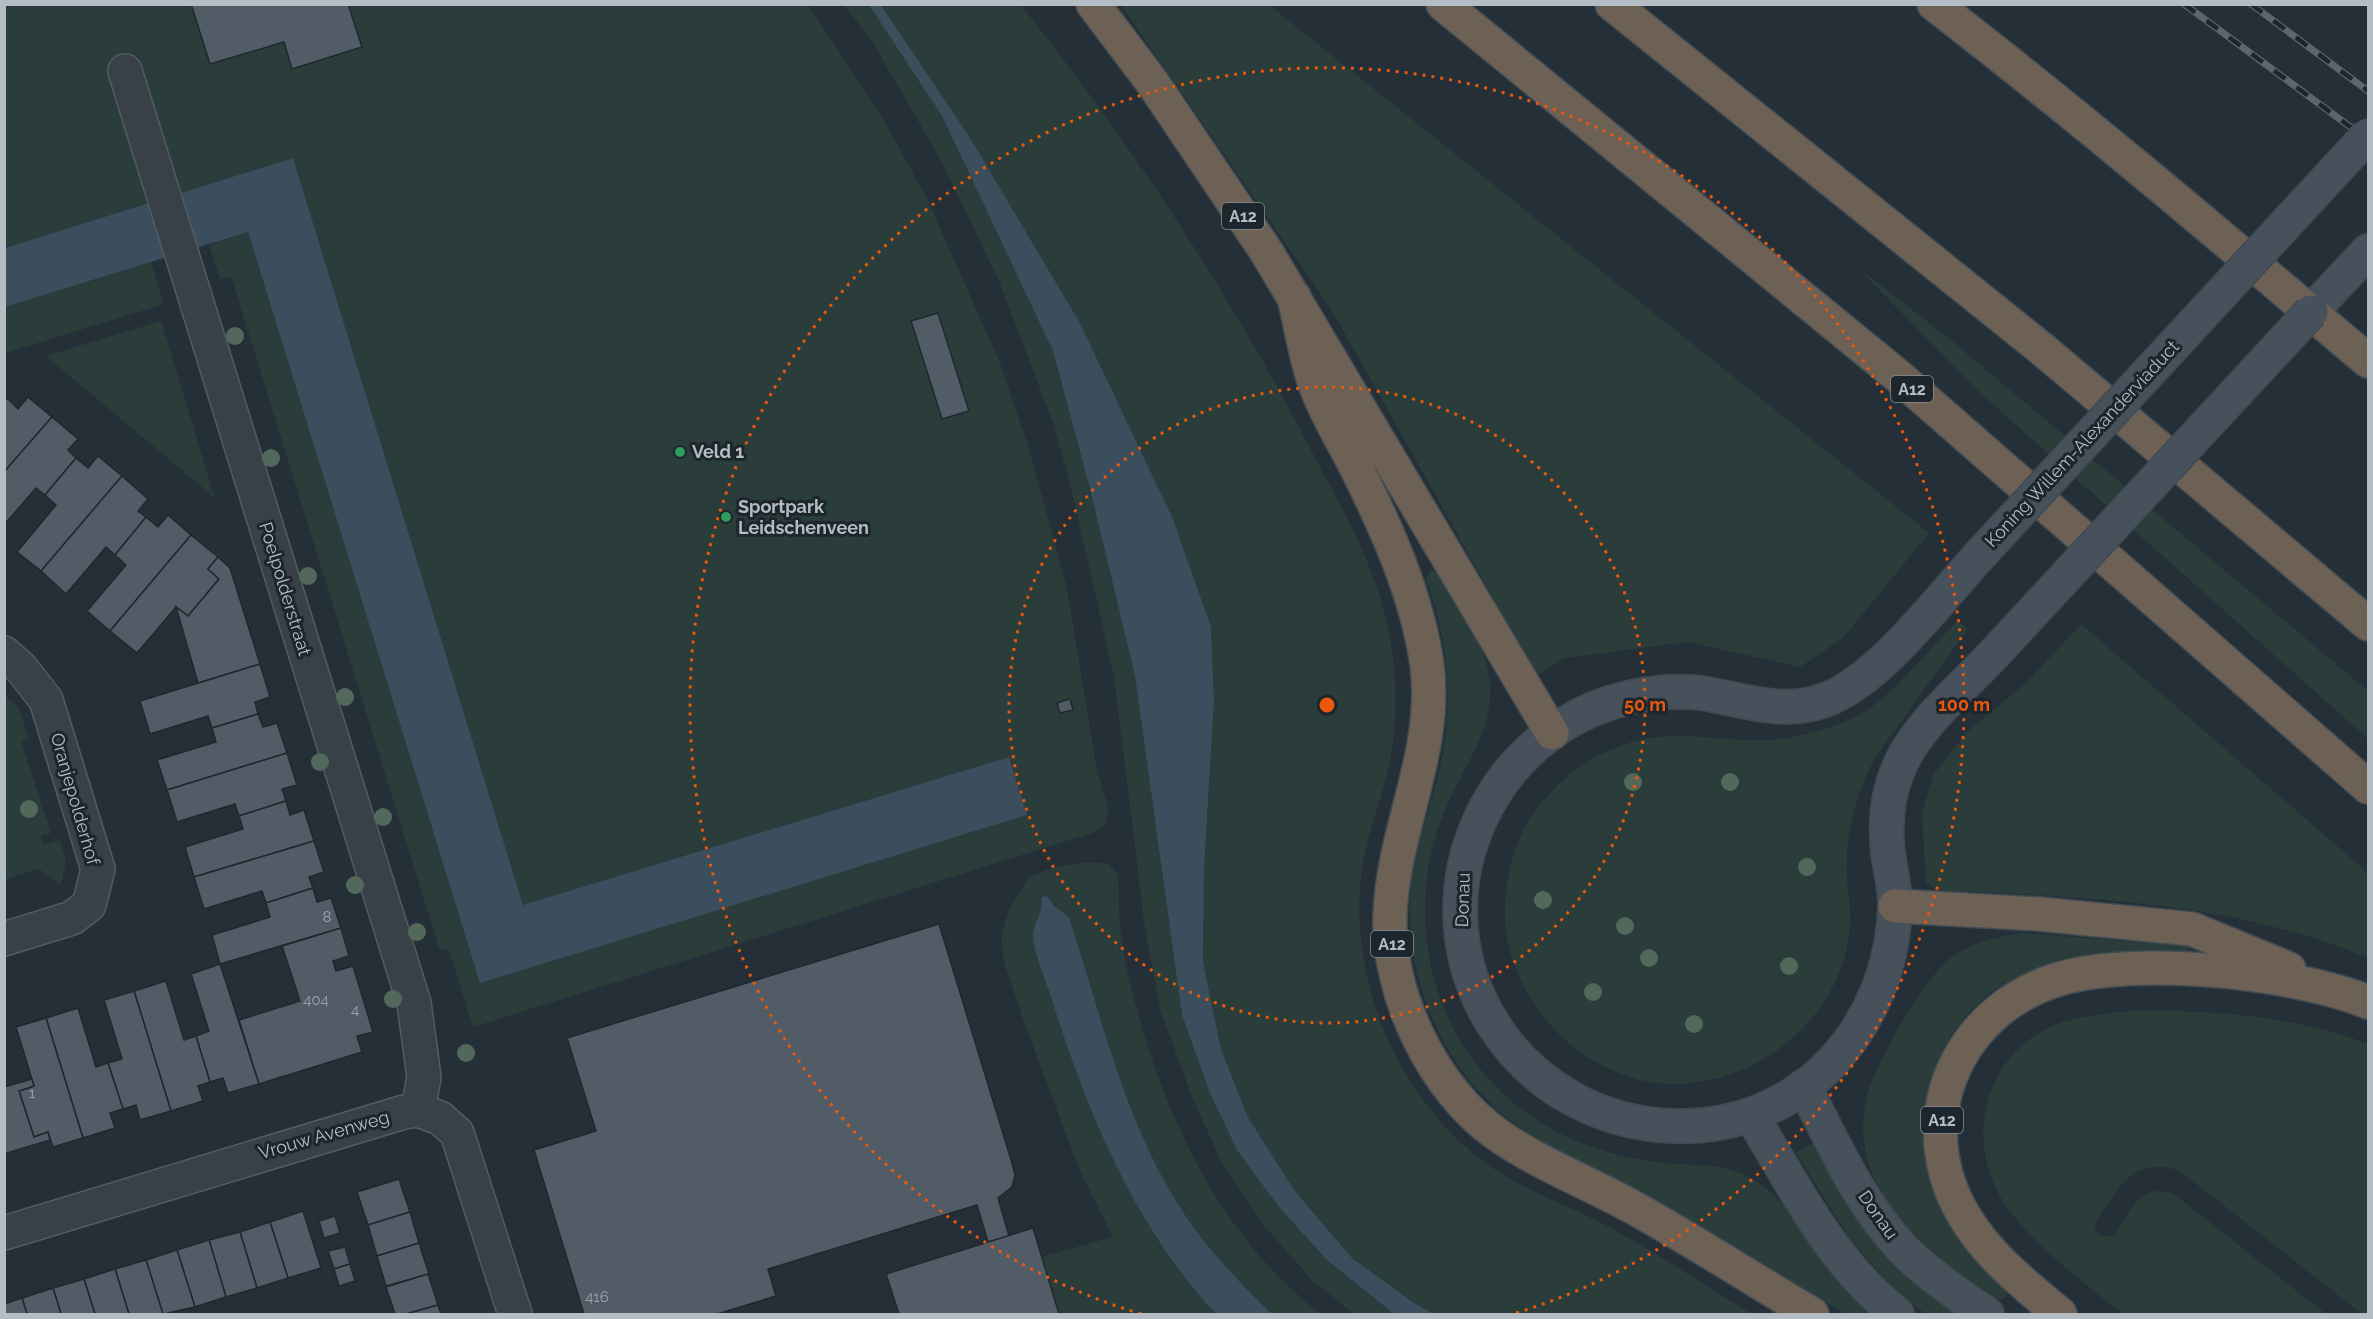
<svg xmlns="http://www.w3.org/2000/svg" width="2373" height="1319" font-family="Raleway,sans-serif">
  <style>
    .green { fill: #2a3d3b }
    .water { fill: #3b4e5d }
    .building { fill: #515c66; stroke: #1f282f; stroke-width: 1.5 }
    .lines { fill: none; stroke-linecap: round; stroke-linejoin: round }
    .street-casing { stroke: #535c63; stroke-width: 36 }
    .secondary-casing { stroke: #414a51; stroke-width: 36 }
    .highway-casing { stroke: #434c53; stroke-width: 36 }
    .street { stroke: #384148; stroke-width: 33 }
    .secondary { stroke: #47515b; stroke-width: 33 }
    .highway { stroke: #6d6156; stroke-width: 33 }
    .rail-casing { stroke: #5b666f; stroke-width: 7 }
    .rail { stroke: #1e262d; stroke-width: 4.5; stroke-dasharray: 14; stroke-linecap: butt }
    .secondary-bridge-casing { stroke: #414a51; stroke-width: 36; stroke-linecap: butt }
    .secondary-bridge { stroke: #47515b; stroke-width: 33 }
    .tree { fill: #51685b }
    .ring { fill: none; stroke: #e8590c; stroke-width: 3; stroke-dasharray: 3 6 }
    .leisure-dot { fill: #2e9e5b; stroke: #1e262d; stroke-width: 2 }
    .labels { text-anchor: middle; stroke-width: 6; stroke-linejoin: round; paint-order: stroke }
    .number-label { font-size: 15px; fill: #9ba4ac }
    .shield { fill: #1e262d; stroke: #878f97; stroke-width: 1.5 }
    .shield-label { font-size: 16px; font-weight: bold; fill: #b4bcc4 }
    .street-label { font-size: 18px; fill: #b4bcc4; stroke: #1e262d }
    .poi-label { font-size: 18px; font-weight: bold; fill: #b4bcc4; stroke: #1e262d; text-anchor: start }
    .centre { fill: #e8590c; stroke: #1e262d; stroke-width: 3 }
    .ring-label { font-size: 18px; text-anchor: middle; font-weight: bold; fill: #e8590c; stroke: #1e262d; stroke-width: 6; stroke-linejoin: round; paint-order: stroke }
  </style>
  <rect width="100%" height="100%" fill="#252f38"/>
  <g class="green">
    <polygon points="5,5 808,5 884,120 928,201 1000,363 1028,445 1067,588 1097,771 1109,810 1105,825 1092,833 473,1027 449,950 439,948 231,276 220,279 209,245 248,232 480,982 1027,815 1009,757 523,905 293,158 5,248"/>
    <polygon points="844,5 869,5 942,116 1053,351 1090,489 1135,676 1182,1015 1209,1091 1237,1150 1328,1261 1394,1314 1354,1314 1314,1282 1263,1225 1222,1163 1192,1097 1161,1012 1145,929 1114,677 1070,483 1053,423 999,281 942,162 872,41"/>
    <path d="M881,5H1021C1132,145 1230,293 1312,452C1338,502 1368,552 1383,607C1396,656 1400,709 1390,760C1383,797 1367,832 1362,869C1347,981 1399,1102 1491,1167C1527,1192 1569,1205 1607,1226C1657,1253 1704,1285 1752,1314H1434L1414,1303L1352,1258L1294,1190L1248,1117L1221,1049L1203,962L1204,869L1214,701L1211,627L1173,519L1080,323L969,136Z"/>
    <polygon points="1121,5 1269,5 1929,533 1843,638 1800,667 1688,642 1564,658 1537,676 1331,309"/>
    <polygon points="151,262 164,304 5,353 5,307"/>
    <polygon points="1857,267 1946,336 2368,691 2368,739 1978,391"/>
    <polygon points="161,321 215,498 46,356"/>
    <path d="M1430,570L1440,574C1459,608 1487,644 1490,684C1493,731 1466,763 1448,803C1408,891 1420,1002 1486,1076C1532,1129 1596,1156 1665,1163C1692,1166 1721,1163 1745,1175C1789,1197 1804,1238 1832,1274C1844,1288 1857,1302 1871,1314H1845C1782,1276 1719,1235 1654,1199C1606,1173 1550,1151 1506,1117C1431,1057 1394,948 1416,855C1424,820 1437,787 1443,752C1453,697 1447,632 1426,580Z"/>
    <path d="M1958,620L1968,629C1948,656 1928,684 1908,712C1891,736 1872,758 1862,786C1851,816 1845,848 1847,879C1848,894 1851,908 1850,923C1847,988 1802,1044 1744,1069C1712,1083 1670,1089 1636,1079C1578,1062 1535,1020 1514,964C1499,924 1504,881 1518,842C1527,819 1542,800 1560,783C1594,751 1639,734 1686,736C1713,737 1740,741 1767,740C1795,739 1825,730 1851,719C1886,705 1930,648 1958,620Z"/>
    <path d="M2081,624L2368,873V958C2232,901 2082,897 1937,890L1926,882L1922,814L1933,775L1969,730L2027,682Z"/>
    <polygon points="4,695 18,706 29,739 21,741 51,833 41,836 43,845 60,840 66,861 61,885 39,869 5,879"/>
    <path d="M1089,862L1109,864C1111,867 1116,871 1117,875C1120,885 1118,901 1119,911C1120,931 1123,950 1127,970C1156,1098 1214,1233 1321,1314H1272C1238,1281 1205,1247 1180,1207C1124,1120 1101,1014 1069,917L1053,905L1048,897L1041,898L1042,907L1033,936C1079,1071 1116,1208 1216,1314H1059L1041,1257L1113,1237L1079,1169L1023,1019L1004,962L1001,935L1009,910L1029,877L1055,867Z"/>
    <path d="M2022,933L2189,946L2188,953C2127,951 2076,950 2019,976C1937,1013 1901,1120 1937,1201C1953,1237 1977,1264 2006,1290L2007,1296L2002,1300C1982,1295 1950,1267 1935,1253C1906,1228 1876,1195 1867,1158C1862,1139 1862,1118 1866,1099C1873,1066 1926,975 1953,956C1975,941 1997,937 2022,933Z"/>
    <path d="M2135,1010C2213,1011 2295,1015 2368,1044V1314H2362L2180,1171C2132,1154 2116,1192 2094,1225L2096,1232L2102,1236H2114C2129,1212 2140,1181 2174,1194L2326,1314H2124C2089,1288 2027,1239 2004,1203C1967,1145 1980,1067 2042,1031C2068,1016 2106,1014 2135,1010Z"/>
    <polygon points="1816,1142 1897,1266 1923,1290 1959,1314 1926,1314 1900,1295 1852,1242 1796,1153"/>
  </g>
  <g class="water">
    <polygon points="869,5 881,5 969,136 1080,323 1173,519 1211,627 1214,701 1204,869 1203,962 1221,1049 1248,1117 1294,1190 1352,1258 1414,1303 1434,1314 1394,1314 1328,1261 1279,1207 1237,1150 1209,1091 1182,1015 1135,676 1090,489 1053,351 942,116"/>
    <polygon points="293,158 523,905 1009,757 1027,815 480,983 248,232 5,307 5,248"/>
    <path d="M1043,896L1048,897L1053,905L1069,917C1101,1014 1124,1120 1180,1207C1205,1247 1238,1281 1272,1314H1216C1136,1229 1088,1114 1053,1003C1047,982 1035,959 1033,937C1032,924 1044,913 1041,898Z"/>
  </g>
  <g class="building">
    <polygon points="191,4 348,4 362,47 292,69 284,42 210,64"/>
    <polygon points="938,313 969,411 942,419 911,321"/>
    <polygon points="28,397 52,417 4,472 4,401 7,398 18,409"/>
    <polygon points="52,417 78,439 68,450 76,458 45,495 36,488 4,525 4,472"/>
    <polygon points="98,456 122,476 41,571 17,552 56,505 45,495 76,458 88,468"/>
    <polygon points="122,476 148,499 138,511 146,517 115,555 106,547 66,594 41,571"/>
    <polygon points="168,515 191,535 110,631 87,611 126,565 115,555 146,517 158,527"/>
    <polygon points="191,535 218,557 208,569 219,579 188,616 176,607 137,653 110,631"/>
    <polygon points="218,557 230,568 260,664 198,683 176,607 188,616 219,579 208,569"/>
    <polygon points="260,664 270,697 255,702 258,714 212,728 208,716 150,734 140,701"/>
    <polygon points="1070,699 1073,710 1060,713 1057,703"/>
    <polygon points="258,714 263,727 277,723 287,753 167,790 157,760 216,742 212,728"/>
    <polygon points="287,753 297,785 282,789 286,801 239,816 235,804 177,822 167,790"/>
    <polygon points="286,801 290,815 304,810 314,841 194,877 185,847 243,829 239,816"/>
    <polygon points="314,841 324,872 309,877 313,888 266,903 262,891 204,909 194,877"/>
    <polygon points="313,888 317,902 331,898 341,928 220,964 212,935 270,917 266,903"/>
    <polygon points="939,924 1012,1163 1015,1175 1012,1187 998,1198 1009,1236 988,1242 977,1205 768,1269 776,1296 717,1314 584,1314 534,1150 596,1131 567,1038"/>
    <polygon points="341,928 349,956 333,961 336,971 353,966 373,1032 357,1036 362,1052 259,1084 239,1020 300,1001 282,946"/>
    <polygon points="220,964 259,1084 228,1093 223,1078 210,1082 196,1036 209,1031 191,974"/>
    <polygon points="166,981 184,1040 196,1036 210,1082 198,1086 203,1101 171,1111 134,991"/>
    <polygon points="134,991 171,1111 140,1120 136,1105 123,1109 108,1063 122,1059 104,1000"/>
    <polygon points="78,1008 96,1067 108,1063 123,1109 110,1113 115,1128 83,1138 46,1018"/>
    <polygon points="46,1018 83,1138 53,1147 48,1132 34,1137 19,1091 34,1086 16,1027"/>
    <polygon points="32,1079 34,1086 19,1091 34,1137 48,1132 50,1140 4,1154 4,1087"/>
    <polygon points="399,1179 410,1212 368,1225 357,1192"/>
    <polygon points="303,1211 321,1268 288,1278 270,1222"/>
    <polygon points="410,1212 419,1243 377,1256 368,1225"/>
    <polygon points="335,1216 340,1233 324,1238 319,1221"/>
    <polygon points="270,1222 288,1278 257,1288 240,1232"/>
    <polygon points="1033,1228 1059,1314 899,1314 886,1274"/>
    <polygon points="240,1232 257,1288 226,1297 209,1240"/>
    <polygon points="209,1240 226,1297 195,1307 177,1250"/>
    <polygon points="419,1243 429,1274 386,1286 377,1256"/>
    <polygon points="345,1247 350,1264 334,1269 328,1251"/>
    <polygon points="177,1250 195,1307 163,1314 146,1260"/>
    <polygon points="146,1260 163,1314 129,1314 115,1269"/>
    <polygon points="350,1264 355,1281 339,1286 334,1269"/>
    <polygon points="115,1269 129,1314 95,1314 84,1279"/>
    <polygon points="428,1274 438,1305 406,1314 395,1314 386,1287"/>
    <polygon points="84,1279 95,1314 61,1314 53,1288"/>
    <polygon points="53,1288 61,1314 27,1314 22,1298"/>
    <polygon points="22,1298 27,1314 4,1314 4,1304"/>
    <polygon points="438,1305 441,1314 406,1314"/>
  </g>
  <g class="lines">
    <defs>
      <g id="street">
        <polyline points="125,71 414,1003 424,1077 418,1110"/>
        <polyline points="4,653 21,668 46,700 98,869 89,905 72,918 4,939"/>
        <polyline points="4,1233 404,1112 418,1110 440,1118 457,1133 515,1314"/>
      </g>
      <g id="secondary">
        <polyline points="2311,312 2368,251"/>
        <path d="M1978,557C1939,600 1878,681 1825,700C1788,714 1754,703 1717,696C1693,690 1667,691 1642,695C1489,721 1410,896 1495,1027C1534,1087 1600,1123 1671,1126C1800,1132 1893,1028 1895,903C1895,886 1890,870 1888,853C1885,826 1887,796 1898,770C1914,728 1963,687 1994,654"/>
        <path d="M1804,1086C1833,1142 1860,1205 1904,1250C1929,1275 1958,1295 1987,1314"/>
        <path d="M1751,1115C1795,1187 1830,1261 1897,1314"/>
      </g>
      <g id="highway">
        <polyline points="1093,4 1152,82 1266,251 1552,733"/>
        <polyline points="1443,4 1898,376 2368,787"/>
        <polyline points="1612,4 2042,349 2368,624"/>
        <path d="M1934,4C2083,119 2225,240 2368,361"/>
        <path d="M1294,297C1301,326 1305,356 1315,384C1325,413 1343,441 1357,469C1388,531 1417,596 1427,665C1438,753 1393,829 1390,915C1387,993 1433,1090 1498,1135C1541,1165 1592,1184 1638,1210C1697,1243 1754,1280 1812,1314"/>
        <polyline points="1895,906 2039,914 2192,929 2289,969"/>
        <path d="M2060,1314C2017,1279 1972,1243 1951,1189C1917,1100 1967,1008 2056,980C2133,955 2294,972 2368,1002"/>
      </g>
    </defs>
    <use href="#street" class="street-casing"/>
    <use href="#secondary" class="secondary-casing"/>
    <use href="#highway" class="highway-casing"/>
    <use href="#street" class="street"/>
    <use href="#secondary" class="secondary"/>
    <use href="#highway" class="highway"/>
    <defs>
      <g id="rail">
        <polyline points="2184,4 2368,140"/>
        <polyline points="2251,4 2368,91"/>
      </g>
    </defs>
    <use href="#rail" class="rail-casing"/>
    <use href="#rail" class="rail"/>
    <defs>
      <g id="secondary-bridge">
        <polyline points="1978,557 2368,135"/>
        <polyline points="1994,654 2311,312"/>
      </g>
    </defs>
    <use href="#secondary-bridge" class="secondary-bridge-casing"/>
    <use href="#secondary-bridge" class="secondary-bridge"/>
  </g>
  <g class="tree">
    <circle cx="235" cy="336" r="9"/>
    <circle cx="271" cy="458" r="9"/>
    <circle cx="308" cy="576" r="9"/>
    <circle cx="345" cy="697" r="9"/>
    <circle cx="320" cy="762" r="9"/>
    <circle cx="1633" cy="782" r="9"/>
    <circle cx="1730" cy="782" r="9"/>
    <circle cx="29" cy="809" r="9"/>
    <circle cx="383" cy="817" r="9"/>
    <circle cx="1807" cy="867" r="9"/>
    <circle cx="355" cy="885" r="9"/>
    <circle cx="1543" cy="900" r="9"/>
    <circle cx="1625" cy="926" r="9"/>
    <circle cx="417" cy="932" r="9"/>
    <circle cx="1649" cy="958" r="9"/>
    <circle cx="1789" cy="966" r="9"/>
    <circle cx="1593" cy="992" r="9"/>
    <circle cx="393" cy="999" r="9"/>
    <circle cx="1694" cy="1024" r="9"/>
    <circle cx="466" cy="1053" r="9"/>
  </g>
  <g class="ring">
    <circle cx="1327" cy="705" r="318"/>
    <path d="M1141 1314A637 637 0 1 1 1513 1314"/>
  </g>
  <g class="leisure-dot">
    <circle cx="680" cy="452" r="6"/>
    <circle cx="726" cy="517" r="6"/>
  </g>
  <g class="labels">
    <g class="number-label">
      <text x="327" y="922">8</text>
      <text x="316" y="1005">404</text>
      <text x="355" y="1015">4</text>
      <text x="32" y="1098">1</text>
      <text x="597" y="1302">416</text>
    </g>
    <g class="shield">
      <rect x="1222" y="203" width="42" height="26" rx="4.5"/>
      <rect x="1891" y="376" width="42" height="26" rx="4.5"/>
      <rect x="1371" y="931" width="42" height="26" rx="4.5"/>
      <rect x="1921" y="1107" width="42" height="26" rx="4.5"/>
    </g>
    <g class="shield-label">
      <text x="1243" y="222">A12</text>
      <text x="1912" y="395">A12</text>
      <text x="1392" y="950">A12</text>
      <text x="1942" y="1126">A12</text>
    </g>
    <g class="street-label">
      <text transform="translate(2082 444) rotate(-47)" y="6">Koning Willem-Alexanderviaduct</text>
      <text transform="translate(285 589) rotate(73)" y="6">Poelpolderstraat</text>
      <text transform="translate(75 799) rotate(74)" y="6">Oranjepolderhof</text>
      <text transform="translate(1463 900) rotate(-88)" y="6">Donau</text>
      <text transform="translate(324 1135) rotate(-16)" y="6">Vrouw Avenweg</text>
      <text transform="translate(1878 1215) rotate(55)" y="6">Donau</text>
    </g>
    <g class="poi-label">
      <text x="692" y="458">Veld 1</text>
      <text x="738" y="513">Sportpark<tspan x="738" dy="21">Leidschenveen</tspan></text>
    </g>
  </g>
  <circle cx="1327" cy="705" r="9" class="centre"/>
  <g class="ring-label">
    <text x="1645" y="711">50 m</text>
    <text x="1964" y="711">100 m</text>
  </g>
  <rect width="2373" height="1319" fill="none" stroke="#b4bcc4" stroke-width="12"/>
</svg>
